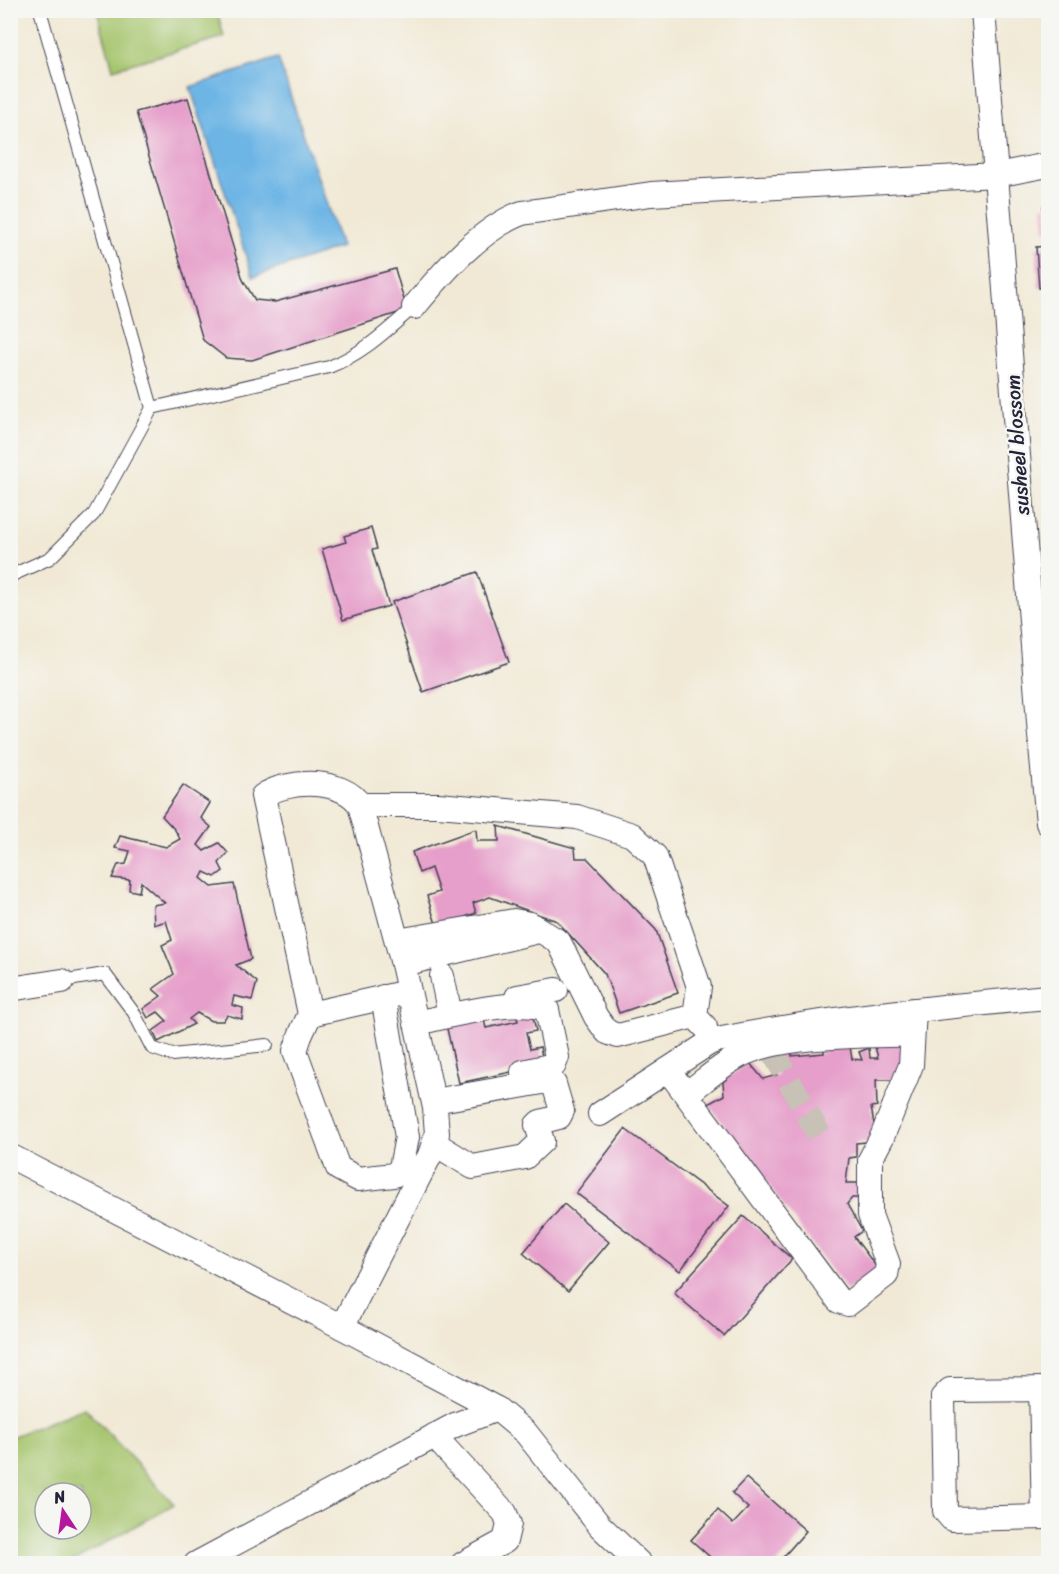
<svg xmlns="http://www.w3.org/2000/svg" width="1059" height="1574" font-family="Sriracha,sans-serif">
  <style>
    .green { fill: #a6c56d; stroke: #647454; stroke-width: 1.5; fill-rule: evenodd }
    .water { fill: #6db5e5; stroke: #486c90; stroke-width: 1.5 }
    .building { fill: #e69fca }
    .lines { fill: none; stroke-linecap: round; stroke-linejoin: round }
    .street-tunnel { stroke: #c8c1b6; stroke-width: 24; stroke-dasharray: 24 12; stroke-linecap: butt }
    .lane-casing { stroke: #414052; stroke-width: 14 }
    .street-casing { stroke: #414052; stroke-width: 26 }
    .lane { stroke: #fff; stroke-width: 12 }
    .street { stroke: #fff; stroke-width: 24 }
    .labels { text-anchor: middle; stroke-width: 5; stroke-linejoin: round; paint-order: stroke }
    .street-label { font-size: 20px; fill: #22223b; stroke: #f6f6f2 }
  </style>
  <rect width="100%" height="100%" fill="#f6f6f2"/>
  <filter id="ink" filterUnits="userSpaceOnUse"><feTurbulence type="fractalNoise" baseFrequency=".0167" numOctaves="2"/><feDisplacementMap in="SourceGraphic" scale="12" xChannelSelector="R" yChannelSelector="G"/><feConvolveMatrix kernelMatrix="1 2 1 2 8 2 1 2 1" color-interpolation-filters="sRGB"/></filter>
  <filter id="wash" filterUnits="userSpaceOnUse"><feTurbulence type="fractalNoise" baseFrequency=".008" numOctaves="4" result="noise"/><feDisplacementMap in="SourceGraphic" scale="24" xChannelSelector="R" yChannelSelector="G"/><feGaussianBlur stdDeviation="1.35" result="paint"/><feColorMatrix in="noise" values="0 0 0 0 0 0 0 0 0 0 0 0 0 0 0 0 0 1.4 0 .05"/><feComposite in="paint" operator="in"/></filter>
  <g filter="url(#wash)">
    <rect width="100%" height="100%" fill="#f1e9d5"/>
    <g class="green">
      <polygon points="97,11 217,11 224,37 113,69"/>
      <path d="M85,1408L174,1504L70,1563H11V1437ZM45,1493H81V1529H45Z"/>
    </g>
    <polygon class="water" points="278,58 341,247 253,277 190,87"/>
    <g id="blocks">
      <g class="building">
        <polygon points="188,98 243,280 255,300 275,302 395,269 407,310 252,360 226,358 203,340 136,112"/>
        <polygon points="1048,205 1048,231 1045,231 1043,206"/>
        <polygon points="1048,246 1048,287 1039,288 1036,247"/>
        <polygon points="371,528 377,549 372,550 389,606 343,620 322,549 346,542 344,536"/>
        <polygon points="477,572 509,662 423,692 392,602"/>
        <polygon points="183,785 210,803 201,818 211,827 198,845 204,851 219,843 228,853 219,863 223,871 215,877 204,872 201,878 212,887 234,884 251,959 236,965 257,982 252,1000 234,996 232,1005 243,1008 242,1019 227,1015 223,1021 211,1021 197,1013 189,1019 194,1024 158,1042 153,1031 167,1021 158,1012 148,1018 143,1009 161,996 153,989 174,974 162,945 172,940 166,921 154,925 153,905 165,903 141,882 139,892 129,890 130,880 112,878 118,865 126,864 130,851 115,848 120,836 166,847 180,839 175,830 162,816"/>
        <polygon points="498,826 575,848 576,858 587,858 656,930 678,993 619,1013 605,974 557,921 490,897 473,903 476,913 437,927 427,896 439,892 431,868 419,873 412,852 476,829 477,841 499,841"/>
        <polygon points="532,1012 536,1031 526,1033 530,1049 540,1047 544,1065 459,1083 446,1024 483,1016 486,1028 518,1021 516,1015"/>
        <polygon points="901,1038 906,1070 898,1080 876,1080 877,1106 871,1107 877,1141 856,1143 856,1157 849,1158 846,1183 862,1183 862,1198 852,1198 847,1204 862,1231 854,1237 878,1269 847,1291 708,1104 724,1095 723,1082 737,1070 749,1062 763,1079 777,1075 773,1052 792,1049 792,1056 824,1053 824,1047 850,1047 852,1059 862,1060 859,1052 869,1048 870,1058 878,1058 874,1042"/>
        <polygon points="625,1129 729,1206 680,1271 576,1193"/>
        <polygon points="564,1204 609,1242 568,1291 523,1253"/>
        <polygon points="743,1216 792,1259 724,1336 674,1293"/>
        <polygon points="746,1478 806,1531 777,1564 718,1564 691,1540 718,1510 733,1524 748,1508 732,1493"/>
      </g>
    </g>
  </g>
  <g filter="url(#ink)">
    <use href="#blocks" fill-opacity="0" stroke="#414052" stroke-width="1.5"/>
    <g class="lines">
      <polyline class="street-tunnel" points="772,1050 822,1140"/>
      <defs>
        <g id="lane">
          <path d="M152,408L329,367C364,353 386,331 414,307"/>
          <polyline points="10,576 50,558 94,514 152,408 40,10"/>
          <polyline points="62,981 105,974 134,1013 152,1048 172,1055 267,1045"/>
        </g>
        <g id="street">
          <polyline points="983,10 1040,735 1048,823"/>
          <path d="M414,307C442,273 481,228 522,213L651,194L996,175L1048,165"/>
          <polyline points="360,805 438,805 577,817 632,835 655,856 699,987 695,1016"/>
          <polyline points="397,941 514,921 530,924 559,942 596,1017 607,1032 618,1036 695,1016 705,1027"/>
          <polyline points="403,964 538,931"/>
          <polyline points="442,976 449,1010"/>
          <polyline points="10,989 62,981"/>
          <polyline points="517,997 556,990"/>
          <polyline points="310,1014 399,994"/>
          <path d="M416,1023C446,1017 522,996 547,1010L557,1057L554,1065L523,1072"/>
          <polyline points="668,1070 839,1301 848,1304 886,1275 888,1264 870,1215 870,1160 882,1137 911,1065 914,1010"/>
          <path d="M686,1094C703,1082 720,1066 739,1056C783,1033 862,1037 912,1034"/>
          <polyline points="434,1101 548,1081 554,1084 562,1111 559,1117 540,1122 537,1125 542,1141 525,1157 473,1167 434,1143"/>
          <path d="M600,1114L709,1043L717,1040C826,1018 937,1007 1048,997"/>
          <polyline points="10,1156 342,1327 497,1409 526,1433 600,1526 640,1564"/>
          <path d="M342,1327L430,1155L437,1134L435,1108L403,964L360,805C343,778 288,779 263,796L310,1014L300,1036L295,1051L338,1168L358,1179L394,1175L401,1168L407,1137L383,997"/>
          <polyline points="1041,1389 1044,1517"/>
          <polyline points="1048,1389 950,1390 943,1397 945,1511 952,1519 1048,1517"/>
          <polyline points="434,1436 505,1513 509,1524 505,1541 463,1564"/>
          <polyline points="196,1564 455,1425 497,1409"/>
        </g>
      </defs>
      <use href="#lane" class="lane-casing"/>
      <use href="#street" class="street-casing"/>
      <use href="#lane" class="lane"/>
      <use href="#street" class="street"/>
    </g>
  </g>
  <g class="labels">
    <g class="street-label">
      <text transform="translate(1017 445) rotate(-94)" y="7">susheel blossom</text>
    </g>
  </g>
  <rect width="1059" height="1574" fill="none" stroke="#f6f6f2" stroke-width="36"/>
  <g transform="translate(63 1511) rotate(347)"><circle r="28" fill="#f6f6f2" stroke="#a1a1a9" stroke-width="1.5"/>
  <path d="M0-4.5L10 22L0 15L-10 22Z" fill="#b5179e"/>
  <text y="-9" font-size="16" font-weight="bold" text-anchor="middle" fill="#22223b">N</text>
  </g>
</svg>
